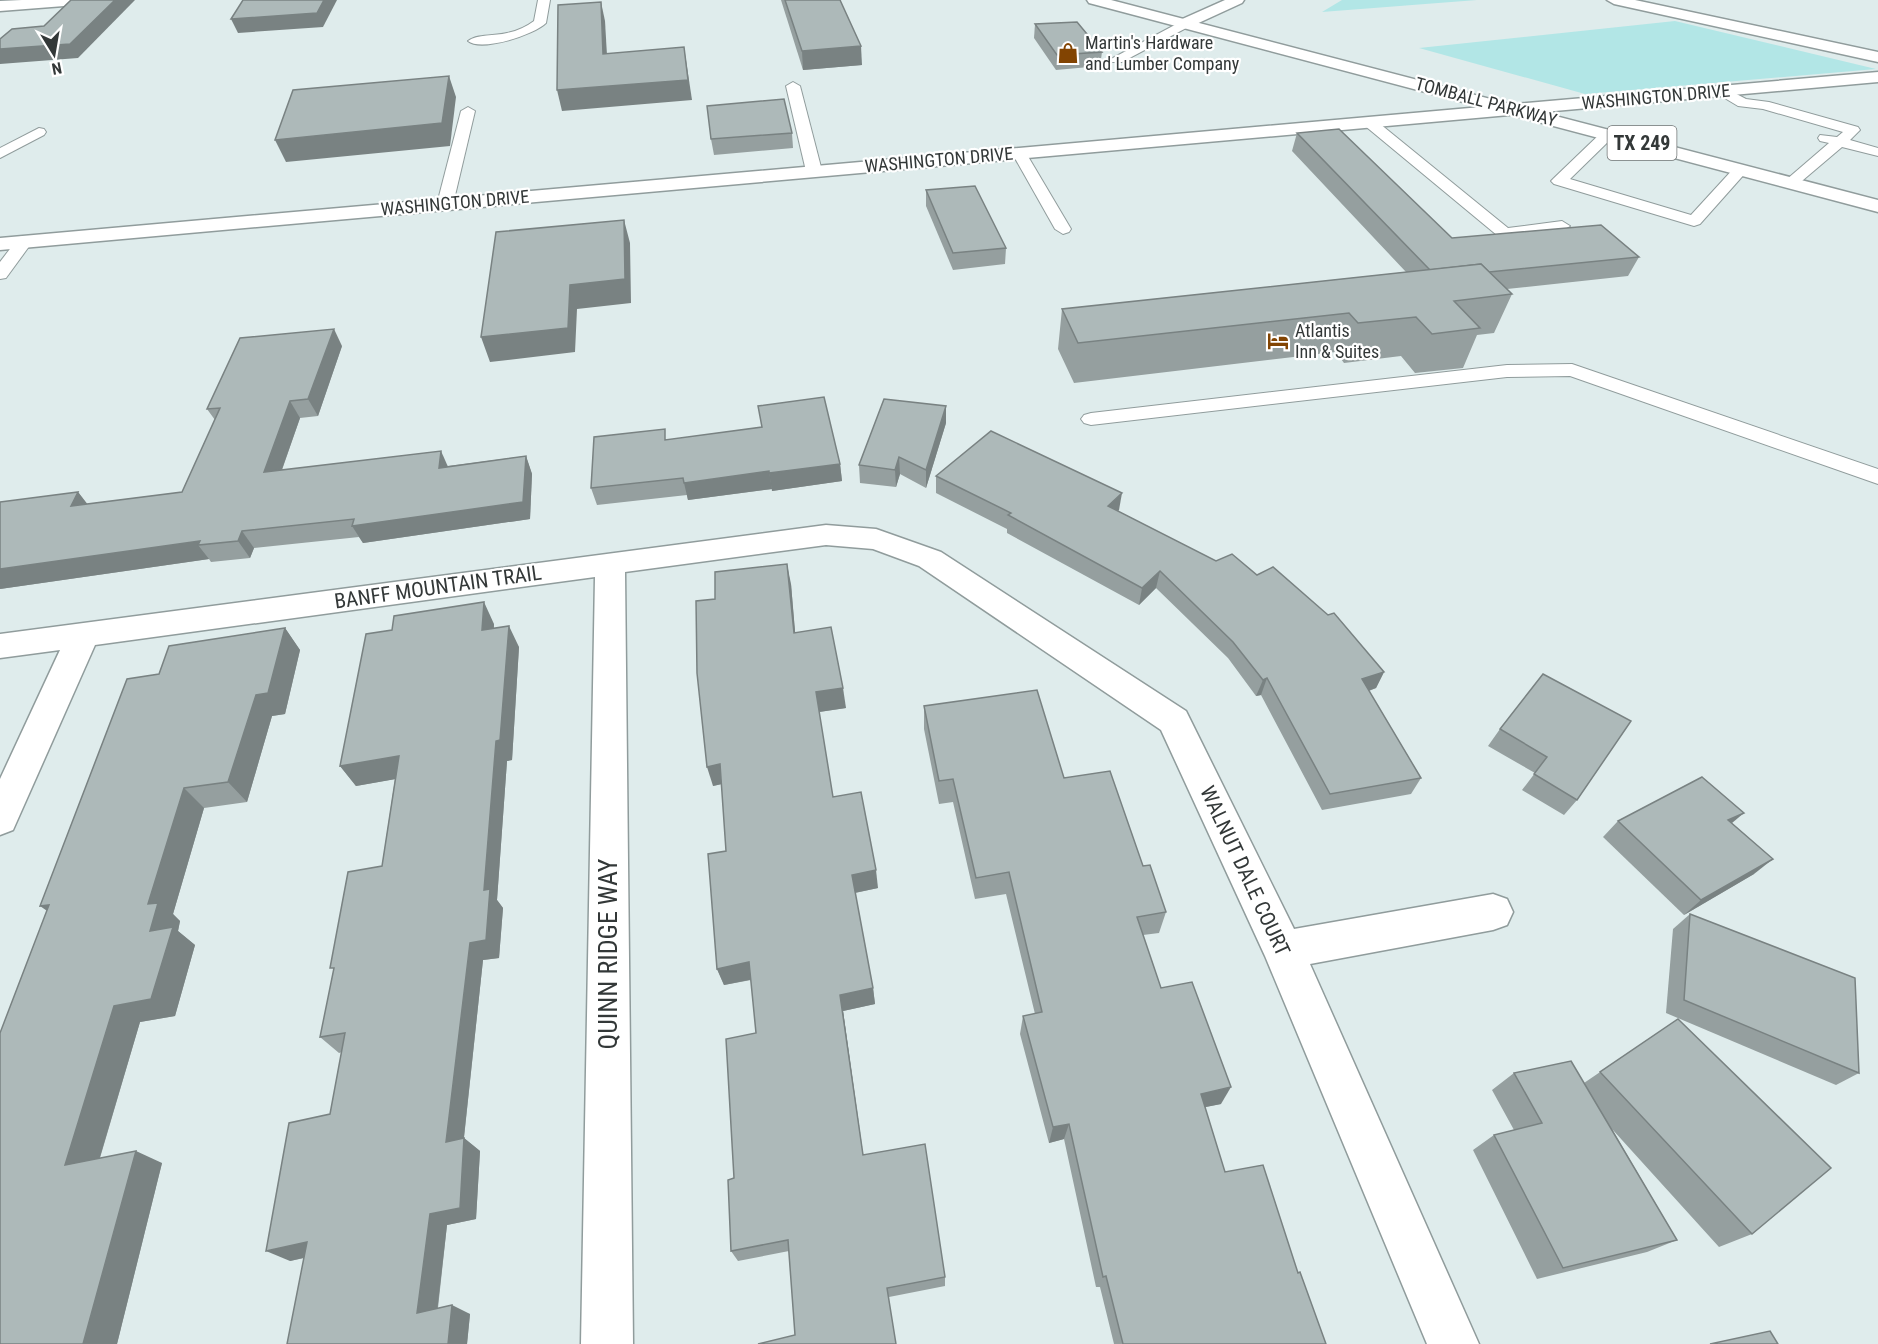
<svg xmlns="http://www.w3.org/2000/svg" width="1878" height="1344" font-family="'Roboto Condensed',sans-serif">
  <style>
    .green { fill: #b2e6e6 }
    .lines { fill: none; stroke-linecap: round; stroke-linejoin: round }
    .service-casing { stroke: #909c9c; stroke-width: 2 }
    .minor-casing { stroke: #909c9c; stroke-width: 3 }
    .tertiary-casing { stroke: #909c9c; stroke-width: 3 }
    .secondary-casing { stroke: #909c9c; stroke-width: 3 }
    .primary-casing { stroke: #909c9c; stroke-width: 3 }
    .service { fill: #fff; fill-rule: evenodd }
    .minor { fill: #fff; fill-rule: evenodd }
    .tertiary { fill: #fff; fill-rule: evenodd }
    .secondary { fill: #fff; fill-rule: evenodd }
    .primary { fill: #fff; fill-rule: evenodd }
    .wall { fill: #959f9f }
    .shaded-wall { fill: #798282 }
    .building { fill: #adb9b9; stroke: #798282; stroke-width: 1.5 }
    .labels { text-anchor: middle; stroke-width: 4.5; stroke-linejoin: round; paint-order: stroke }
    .far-poi-label { font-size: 18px; fill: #333838; stroke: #fff; text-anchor: start }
    .far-street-label { font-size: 18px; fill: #333838; stroke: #fff }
    .shield { fill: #fff; stroke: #707474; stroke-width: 1.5 }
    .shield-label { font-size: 20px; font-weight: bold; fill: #333838 }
    .street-label { font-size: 21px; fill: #333838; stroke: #fff }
    .near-street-label { font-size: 26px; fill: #333838; stroke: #fff }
  </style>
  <rect width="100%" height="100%" fill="#dfecec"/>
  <g class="green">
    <polygon points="1342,0 1477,0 1322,12"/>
    <polygon points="1675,21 1876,69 1585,94 1419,48"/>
  </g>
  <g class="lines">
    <defs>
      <g id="service">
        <path d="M538,0H550L546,23C534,35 481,52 468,41C477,34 495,36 507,33C517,31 526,27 534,21Z"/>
        <polygon points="1186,19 1190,20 1190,26 1122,62 1112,62 1111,59"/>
        <polygon points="793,82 800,86 822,171 819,174 814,176 806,171 786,86"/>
        <polygon points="1723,87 1746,99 1769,102 1858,127 1860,130 1850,140 1878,148 1878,156 1842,147 1796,186 1786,186 1783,183 1786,180 1829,143 1820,141 1818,138 1820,135 1837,137 1843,132 1763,109 1738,106 1718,94 1716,91 1718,88"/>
        <polygon points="468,107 475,111 453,204 445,209 439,207 437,204 461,111"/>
        <polygon points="1369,118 1374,119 1508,228 1562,221 1570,226 1562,231 1504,238 1498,236 1364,125 1362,122"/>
        <polygon points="39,128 44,129 46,132 44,135 0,158 0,148"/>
        <polygon points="1608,130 1615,134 1613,137 1570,179 1691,215 1735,167 1745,167 1748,170 1700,224 1694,226 1554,184 1551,181 1554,178 1603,131"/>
        <polygon points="1019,149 1026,153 1071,229 1069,232 1063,234 1055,229 1012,153"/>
        <polygon points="25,236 33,241 6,278 0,279 0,262 19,237"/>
        <polygon points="1572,364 1878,469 1878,484 1570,376 1507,377 1091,425 1084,423 1081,419 1084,415 1091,413 1507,365"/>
      </g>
      <g id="minor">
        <polygon points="22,0 97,0 90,4 0,11 0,1"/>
        <polygon points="1878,72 1878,82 0,250 0,238"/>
        <polygon points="826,525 876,529 941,552 1186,711 1294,929 1493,894 1507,899 1513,912 1507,925 1493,930 1310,964 1479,1344 1427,1344 1265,956 1161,730 919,566 873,549 826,545 625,572 633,1344 581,1344 595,577 95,645 13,830 0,835 0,779 60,650 0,658 0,634"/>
      </g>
      <polygon id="tertiary" points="1225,0 1244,0 1242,3 1192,26 1186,28 1178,23 1180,20"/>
      <polygon id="secondary" points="1607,0 1635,0 1878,52 1878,62 1614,4"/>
      <polygon id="primary" points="1087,0 1111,0 1878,200 1878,212 1089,3"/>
    </defs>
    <use href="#service" class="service-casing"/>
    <use href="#minor" class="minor-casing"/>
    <use href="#tertiary" class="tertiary-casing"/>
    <use href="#secondary" class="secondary-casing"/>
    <use href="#primary" class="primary-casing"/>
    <use href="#service" class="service"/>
    <use href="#minor" class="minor"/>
    <use href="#tertiary" class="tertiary"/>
    <use href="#secondary" class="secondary"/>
    <use href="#primary" class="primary"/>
  </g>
  <g class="wall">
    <polygon points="781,0 840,0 862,65 803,70"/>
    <polygon points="1035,24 1102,52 1100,66 1056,70 1034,38"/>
    <polygon points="792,133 793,148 714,155 711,139"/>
    <polygon points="1297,133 1452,238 1639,257 1628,276 1507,289 1512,294 1494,333 1477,335 1463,368 1415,373 1401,356 1344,363 1336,352 1074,383 1058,349 1062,309 1406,272 1292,151"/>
    <polygon points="926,190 1006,248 1005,264 953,270 926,206"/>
    <polygon points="342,346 318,416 300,418 282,470 448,466 526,456 532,474 530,519 363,543 359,537 254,548 250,558 211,562 209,559 0,589 78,492 87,504 182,492 215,420 207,409"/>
    <polygon points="946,423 926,488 900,474 896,487 860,483 859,465"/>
    <polygon points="762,427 840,464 842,481 772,491 772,489 688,500 687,495 597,505 591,488 667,440"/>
    <polygon points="936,476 1119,510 1118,511 1216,561 1257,575 1384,672 1376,688 1369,691 1421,778 1411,794 1322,810 1261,695 1256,696 1228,658 1156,588 1139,605 1007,533 1007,529 936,493"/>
    <polygon points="791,584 795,633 846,708 819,712 833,797 878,888 855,893 873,988 875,1004 843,1011 863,1155 945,1277 945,1286 889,1297 795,1335 789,1251 738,1261 731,1251 734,1178 756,1033 751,980 724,985 717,969 726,851 722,784 713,786 715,599"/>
    <polygon points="494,624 494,628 519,647 512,760 507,761 497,900 503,908 499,958 483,960 464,1138 480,1151 476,1219 447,1225 438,1308 470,1314 467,1344 287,1344 304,1258 290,1261 330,1114 342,1052 339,1053 320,1037 382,866 395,779 356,786 340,766"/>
    <polygon points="285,628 300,650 285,714 272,716 247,802 204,808 173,914 180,921 178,931 195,945 175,1016 140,1022 100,1158 162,1163 117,1344 0,1344 159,674"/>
    <polygon points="1543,674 1577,800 1564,815 1522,790 1535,773 1488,746 1500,729"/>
    <polygon points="924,706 1064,778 1143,866 1166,912 1159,933 1143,935 1161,988 1221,1104 1205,1107 1225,1172 1298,1273 1326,1344 1114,1344 1100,1287 1096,1287 1064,1139 1049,1143 1020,1034 1023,1016 1035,1014 1006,894 975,899 953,802 939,804 924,729"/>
    <polygon points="1618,821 1732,823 1754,874 1684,915 1603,837"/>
    <polygon points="1690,914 1859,1073 1836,1085 1666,1013 1673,929"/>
    <polygon points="1678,1019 1752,1234 1719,1247 1612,1129 1677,1240 1647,1252 1537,1279 1473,1150 1494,1135 1514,1130 1492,1090 1514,1073 1584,1083"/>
  </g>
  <g class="shaded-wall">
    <polygon points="115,0 135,0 78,58 0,64 0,49"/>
    <polygon points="324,0 337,0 323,27 238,33 231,19"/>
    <polygon points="601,2 605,21 608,73 603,54"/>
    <polygon points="861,46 862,65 803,70 802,51"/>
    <polygon points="684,47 692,100 562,111 557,90"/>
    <polygon points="449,76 456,97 450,146 286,162 275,140"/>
    <polygon points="624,220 630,243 631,303 577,309 575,352 490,362 481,337 570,285"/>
    <polygon points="334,329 342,346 318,416 308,399"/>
    <polygon points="290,401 300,418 275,489 264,472"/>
    <polygon points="946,406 946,423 926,488 926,470"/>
    <polygon points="441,451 449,469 439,468"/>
    <polygon points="526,456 532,474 530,519 363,543 352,526"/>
    <polygon points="899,457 900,474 896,487 895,470"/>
    <polygon points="840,464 842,481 772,491 769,473"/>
    <polygon points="769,471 772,489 688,500 684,483"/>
    <polygon points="78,492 92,510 71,506"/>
    <polygon points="1122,493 1119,510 1105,523 1108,506"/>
    <polygon points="242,531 254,548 250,558 238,541"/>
    <polygon points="200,541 198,545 209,559 0,589 0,569"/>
    <polygon points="787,564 791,584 797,654 794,633"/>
    <polygon points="1160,571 1156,588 1139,605 1142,588"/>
    <polygon points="484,602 494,624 492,652 482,630"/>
    <polygon points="509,626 519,647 512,760 507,761 497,900 503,908 499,958 483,960 462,1155 446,1142 470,943 484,890 496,741"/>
    <polygon points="285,628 300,650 285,714 272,716 247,802 228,782 256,695"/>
    <polygon points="1384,672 1376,688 1353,696 1362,679"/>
    <polygon points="1267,678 1261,695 1256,696 1263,680"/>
    <polygon points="843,688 846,708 819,712 816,692"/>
    <polygon points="399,756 413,776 356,786 340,766"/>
    <polygon points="720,764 726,783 713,786 707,767"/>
    <polygon points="184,788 204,808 173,914 180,921 178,931 195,945 175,1016 140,1022 94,1177 65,1165 114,1006 150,931 148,904"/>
    <polygon points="1744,813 1726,828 1728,820"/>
    <polygon points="1773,859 1754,874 1684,915 1701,900"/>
    <polygon points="876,870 878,888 854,893 852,875"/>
    <polygon points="49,905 66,924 40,906"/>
    <polygon points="749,962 754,979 724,985 717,969"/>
    <polygon points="873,988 875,1004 843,1011 865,1167 840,995"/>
    <polygon points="1231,1087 1221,1104 1191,1110 1201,1094"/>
    <polygon points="1069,1124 1064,1139 1049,1143 1053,1127"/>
    <polygon points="464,1138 480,1151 476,1219 447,1225 436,1321 417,1313 430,1214"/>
    <polygon points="136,1151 162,1163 117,1344 83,1344"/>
    <polygon points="307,1242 329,1252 290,1261 266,1251"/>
    <polygon points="452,1305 470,1314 467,1344 448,1344"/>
  </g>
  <g class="building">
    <polygon points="71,0 115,0 70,44 0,49 0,39 12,29 44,26"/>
    <polygon points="243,0 324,0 317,13 231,19"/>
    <polygon points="785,0 840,0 861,46 802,51"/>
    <polygon points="601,2 603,54 684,47 688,80 557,90 558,5"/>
    <polygon points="1077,22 1102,52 1057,55 1035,24"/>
    <polygon points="449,76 442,123 275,140 293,90"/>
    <polygon points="784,99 792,133 711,139 707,106"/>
    <polygon points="1339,129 1452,238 1601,225 1639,257 1489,272 1481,264 1430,270 1297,133"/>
    <polygon points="975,186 1006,248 953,253 926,190"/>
    <polygon points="624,220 625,279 570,285 568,328 481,337 496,232"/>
    <polygon points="1481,264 1512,294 1454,301 1480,328 1432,334 1416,317 1358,323 1349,313 1078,343 1062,309"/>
    <polygon points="334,329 308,399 290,401 264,472 441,451 439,468 526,456 523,502 352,526 354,519 242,531 238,541 198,545 200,541 0,569 0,502 78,492 71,506 182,492 220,408 207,409 240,338"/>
    <polygon points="824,397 840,464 769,473 769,471 684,483 683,478 591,488 594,437 665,429 665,440 762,427 758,406"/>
    <polygon points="884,399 946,406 926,470 899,457 895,470 859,465"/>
    <polygon points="991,431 1122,493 1108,506 1216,561 1232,554 1257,575 1273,567 1328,615 1334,613 1384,672 1362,679 1421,778 1330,794 1267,678 1263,680 1233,642 1160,571 1142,588 1008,515 1011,513 936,476"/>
    <polygon points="787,564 794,633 831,627 843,688 816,692 833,797 861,792 876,870 852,875 873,988 840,995 863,1155 925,1144 945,1277 887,1288 896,1344 758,1344 795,1335 788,1240 731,1251 728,1180 734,1178 726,1039 756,1033 749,962 717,969 708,854 726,851 720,764 707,767 697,673 696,601 715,599 715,572"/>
    <polygon points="484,602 482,630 509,626 500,740 496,741 484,890 490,889 486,940 470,943 446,1142 464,1138 460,1208 430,1214 417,1313 452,1305 448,1344 287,1344 307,1242 266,1251 289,1123 330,1114 345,1033 320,1037 334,968 330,968 348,872 382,866 399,756 340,766 366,634 392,630 394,616"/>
    <polygon points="285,628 268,693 256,695 228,782 184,788 148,904 158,903 150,931 173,927 151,999 114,1006 65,1165 136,1151 83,1344 0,1344 0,1033 49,905 40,906 127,679 159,674 169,646"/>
    <polygon points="1543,674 1631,721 1577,800 1534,774 1547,757 1500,729"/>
    <polygon points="1037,690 1064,778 1110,771 1143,866 1150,865 1166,912 1137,917 1161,988 1192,982 1231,1087 1201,1094 1225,1172 1263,1165 1298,1273 1300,1272 1326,1344 1123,1344 1106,1276 1103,1277 1069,1124 1053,1127 1023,1016 1042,1012 1009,872 976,878 953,779 939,781 924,706"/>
    <polygon points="1702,777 1744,813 1728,820 1773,859 1701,900 1618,821"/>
    <polygon points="1690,914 1855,978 1859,1073 1684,1000"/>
    <polygon points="1678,1019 1831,1168 1752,1234 1600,1072"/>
    <polygon points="1571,1061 1677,1240 1563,1268 1494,1135 1542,1123 1514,1073"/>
    <polygon points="1770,1331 1778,1344 1710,1344"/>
  </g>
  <defs>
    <symbol id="shop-bare" viewBox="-9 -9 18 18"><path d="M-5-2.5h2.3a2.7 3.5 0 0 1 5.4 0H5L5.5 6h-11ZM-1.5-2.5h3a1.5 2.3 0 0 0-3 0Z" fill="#824402" stroke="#fff" stroke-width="2.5" paint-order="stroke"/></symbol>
    <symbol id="hotel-bare" viewBox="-9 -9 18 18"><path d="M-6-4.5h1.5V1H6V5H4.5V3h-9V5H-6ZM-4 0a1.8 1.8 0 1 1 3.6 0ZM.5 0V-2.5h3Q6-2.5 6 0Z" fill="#824402" stroke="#fff" stroke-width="2.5" paint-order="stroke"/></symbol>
  </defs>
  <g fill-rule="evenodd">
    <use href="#shop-bare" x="1053" y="38" width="30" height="30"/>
    <use href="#hotel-bare" x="1263" y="326" width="30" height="30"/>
  </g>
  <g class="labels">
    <g class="far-poi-label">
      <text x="1085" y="49">Martin's Hardware<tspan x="1085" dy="21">and Lumber Company</tspan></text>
      <text x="1295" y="337">Atlantis<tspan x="1295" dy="21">Inn &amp; Suites</tspan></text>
    </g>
    <g class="far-street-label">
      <text transform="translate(1656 97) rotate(-5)" y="6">WASHINGTON DRIVE</text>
      <text transform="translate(1486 102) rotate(15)" y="6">TOMBALL PARKWAY</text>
      <text transform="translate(939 160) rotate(-5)" y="6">WASHINGTON DRIVE</text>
      <text transform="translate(455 203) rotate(-5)" y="6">WASHINGTON DRIVE</text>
    </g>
    <rect class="shield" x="1607.5" y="126" width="69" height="34" rx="4.5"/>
    <g class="shield-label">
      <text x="1642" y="150">TX 249</text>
    </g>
    <g class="street-label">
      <text transform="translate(438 587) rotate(-8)" y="7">BANFF MOUNTAIN TRAIL</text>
      <text transform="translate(1245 871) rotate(65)" y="7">WALNUT DALE COURT</text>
    </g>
    <g class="near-street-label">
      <text transform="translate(608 954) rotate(-90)" y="9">QUINN RIDGE WAY</text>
    </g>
  </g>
  <g transform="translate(54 54) rotate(169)" stroke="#ffffff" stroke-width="4.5" paint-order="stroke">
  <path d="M0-4.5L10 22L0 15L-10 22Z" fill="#333838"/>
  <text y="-9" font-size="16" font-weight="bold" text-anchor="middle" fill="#333838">N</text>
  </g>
</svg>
